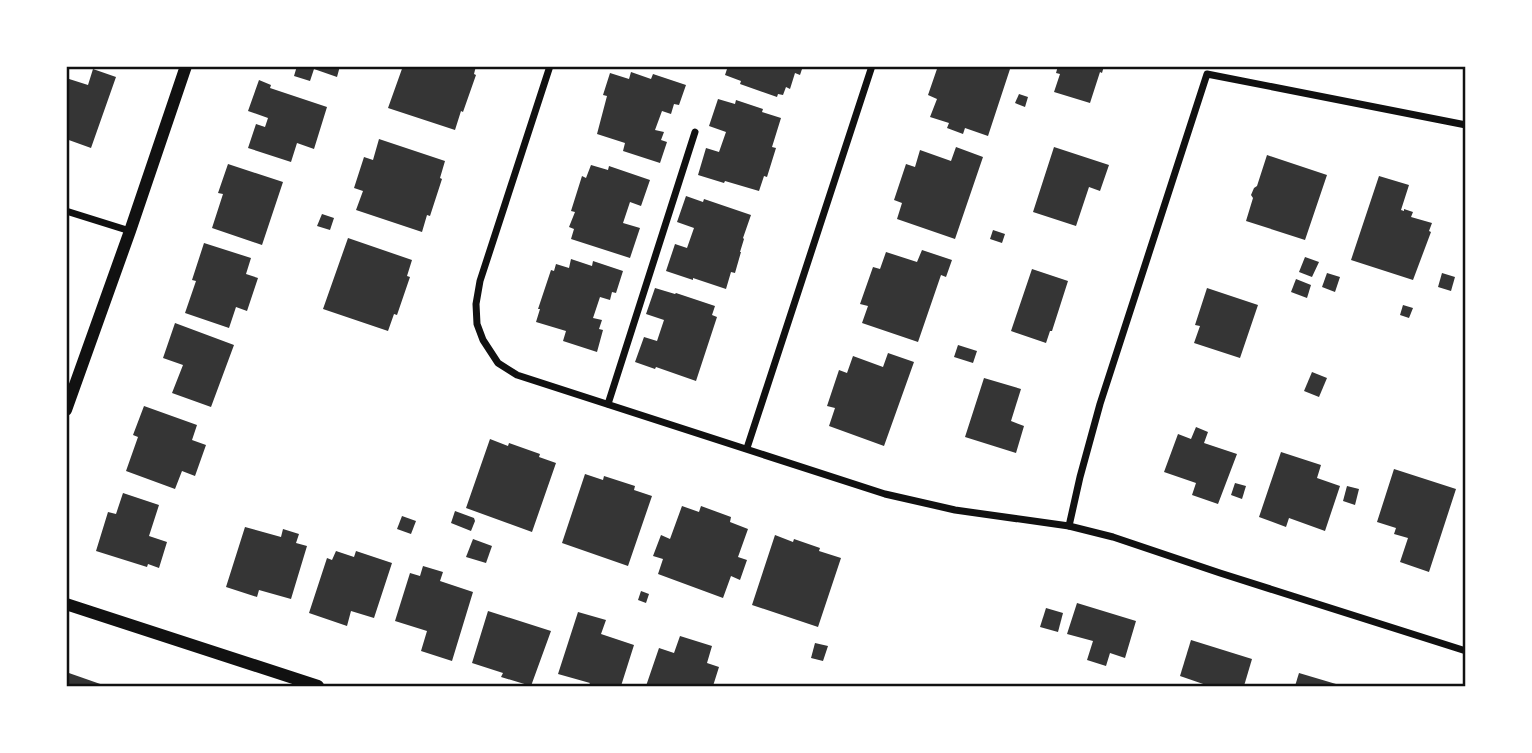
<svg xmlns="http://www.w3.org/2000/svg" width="1532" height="753" font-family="Karla,sans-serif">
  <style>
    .building { fill: #353535 }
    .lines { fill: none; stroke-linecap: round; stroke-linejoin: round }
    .minor { stroke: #111; stroke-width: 7 }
    .tertiary { stroke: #111; stroke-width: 12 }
    .neatline { fill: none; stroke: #111; stroke-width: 2.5 }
  </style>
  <rect width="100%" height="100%" fill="#fff"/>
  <g class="building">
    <polygon points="297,66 340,66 337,77 314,69 310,81 294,76"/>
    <polygon points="403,66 476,66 474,74 476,75 463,112 461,111 455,130 388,108"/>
    <polygon points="728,66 803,66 800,75 795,73 790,89 786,87 783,95 778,94 777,97 740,84 741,81 725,75"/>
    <polygon points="938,66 1011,66 988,136 965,128 963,134 947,128 949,123 930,117 937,99 928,95"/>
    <polygon points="1058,66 1104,66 1102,73 1100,72 1090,103 1054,92 1060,74 1056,73"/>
    <polygon points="93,69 116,77 91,148 66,139 66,78 88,85"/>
    <polygon points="631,72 651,79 653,74 686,85 679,105 674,104 671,114 662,111 655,130 664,132 661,140 667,142 660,163 623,151 625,143 597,134 607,96 603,95 610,73 629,79"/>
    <polygon points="259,80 271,85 270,88 327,107 314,149 297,143 291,162 248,148 256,124 265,127 268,118 248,111"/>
    <polygon points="1019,94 1028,97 1025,107 1015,103"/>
    <polygon points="718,99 735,104 736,100 763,109 762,112 781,118 772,147 776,148 767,177 764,176 759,191 725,181 724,183 698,175 706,148 719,152 726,132 709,126"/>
    <polygon points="379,139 445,161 440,178 442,179 430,216 427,215 422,232 356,210 363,191 354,188 364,157 373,160"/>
    <polygon points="956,147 983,157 955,239 897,219 902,203 894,200 906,164 915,167 920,150 951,161"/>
    <polygon points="1054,147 1109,165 1100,191 1089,187 1076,226 1033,212"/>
    <polygon points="1267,155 1327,175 1305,240 1246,221 1253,198 1251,195 1254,188 1257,186"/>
    <polygon points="228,164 283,182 262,245 212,228 223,194 218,193"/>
    <polygon points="591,165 608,170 609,166 650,180 641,206 630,202 623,223 640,228 630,258 571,239 574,229 569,227 575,212 571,211 582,176 586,178"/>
    <polygon points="1379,176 1409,185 1401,210 1404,211 1404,209 1413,212 1411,217 1432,223 1429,231 1431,232 1413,280 1351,260"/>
    <polygon points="686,196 703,202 704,199 751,215 743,238 744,239 740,252 741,252 735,273 731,272 726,289 693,278 693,280 666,271 675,244 687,248 694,228 677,222"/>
    <polygon points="322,214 334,218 330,230 317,226"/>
    <polygon points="993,230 1005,234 1002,243 990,239"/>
    <polygon points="348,238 412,260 407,276 410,277 397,315 394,314 388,331 323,309"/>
    <polygon points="204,243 251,258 246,274 258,278 247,311 236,307 229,328 185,313 196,281 192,280"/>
    <polygon points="922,250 952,260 946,277 941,275 918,342 862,323 868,306 860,304 873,267 880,269 886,252 917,262"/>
    <polygon points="1305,257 1319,262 1312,277 1299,272"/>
    <polygon points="571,259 592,266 593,261 623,271 616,293 612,292 610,300 600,297 593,318 602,320 599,329 603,330 597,352 563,341 566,331 536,322 540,309 538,309 551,270 554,271 556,264 569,268"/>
    <polygon points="1032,269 1068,281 1052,331 1050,331 1046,343 1011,331"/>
    <polygon points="1327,273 1340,277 1335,292 1322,287"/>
    <polygon points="1442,273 1455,277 1451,291 1438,287"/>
    <polygon points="1296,279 1311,285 1307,298 1291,292"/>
    <polygon points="655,288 675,294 676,293 715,306 712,315 717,317 696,381 656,367 655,369 635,362 644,337 657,341 664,320 646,314"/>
    <polygon points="1207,288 1258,305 1240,358 1194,343 1200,326 1195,325"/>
    <polygon points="1403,305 1413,308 1409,318 1400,315"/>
    <polygon points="175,323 234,345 211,407 172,393 183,365 163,358"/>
    <polygon points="958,345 977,351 973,363 954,357"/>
    <polygon points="888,353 914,362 884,446 829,426 835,408 827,406 839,370 847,373 853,356 883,367"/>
    <polygon points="1312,372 1327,378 1319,397 1304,391"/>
    <polygon points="984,378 1021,389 1011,421 1024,426 1016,453 965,437"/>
    <polygon points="144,406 197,425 192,440 206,445 195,476 182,471 175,489 126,471 138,437 133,435"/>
    <polygon points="1196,427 1208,432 1204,443 1237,454 1218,504 1192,495 1196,483 1164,472 1178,434 1191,439"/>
    <polygon points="490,439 508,446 509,443 540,454 539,457 556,463 532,532 466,508"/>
    <polygon points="1281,452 1321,465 1317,478 1340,486 1325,531 1289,518 1286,527 1259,517"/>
    <polygon points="1394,469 1456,489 1429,572 1400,562 1408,538 1394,534 1396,528 1377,522"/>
    <polygon points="585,474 603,480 604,476 635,486 634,490 652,496 628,566 562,543"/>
    <polygon points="1235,483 1246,486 1242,499 1231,495"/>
    <polygon points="1347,486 1359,489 1355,505 1343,501"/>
    <polygon points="123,493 159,505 149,536 167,542 159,568 148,564 147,567 96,551 108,512 116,514"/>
    <polygon points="682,506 699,512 701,506 731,517 730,522 748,529 738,557 747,560 740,580 731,576 723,598 658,574 663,559 653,556 661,535 670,539"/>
    <polygon points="455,511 474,518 475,521 471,531 451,523"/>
    <polygon points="402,516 416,521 411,534 397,529"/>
    <polygon points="245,527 281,537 283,529 299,534 296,543 307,546 291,599 259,590 257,597 226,587"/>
    <polygon points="775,535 793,542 794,539 820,548 819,551 841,558 818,627 752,605"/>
    <polygon points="473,539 492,546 486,563 466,557"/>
    <polygon points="336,551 354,557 356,551 392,563 374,618 351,611 347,626 309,613 327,558 332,560"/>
    <polygon points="423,566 443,572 440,581 473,592 452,661 421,651 427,631 395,621 410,573 420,576"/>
    <polygon points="641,591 649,594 646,603 638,600"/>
    <polygon points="1077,603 1136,621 1125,658 1110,653 1106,666 1087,660 1093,641 1067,634"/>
    <polygon points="1046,608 1063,613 1058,632 1040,627"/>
    <polygon points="488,611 551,631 531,686 501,677 503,673 472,663"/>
    <polygon points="578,612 606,620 601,634 634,645 621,686 588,686 590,683 558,674"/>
    <polygon points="680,636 712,646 707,663 719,667 713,686 646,686 659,648 674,653"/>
    <polygon points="1191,640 1252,659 1244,686 1209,686 1180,676"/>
    <polygon points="815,643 828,646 823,661 811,658"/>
    <polygon points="66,672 106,686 66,686"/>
    <polygon points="1299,673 1336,684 1335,686 1295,686"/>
  </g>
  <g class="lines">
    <g class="minor">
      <polyline points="550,66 480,281 476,304 477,324 483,340 498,363 517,375 885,494 955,510 1069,526 1113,537 1220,573 1466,651"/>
      <polyline points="66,211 130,231"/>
      <polyline points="608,404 695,132"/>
      <polyline points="747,448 872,66"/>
      <polyline points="1069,526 1080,477 1100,404 1207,74 1466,125"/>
    </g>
    <g class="tertiary">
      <polyline points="66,410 130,231 186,66"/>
      <polyline points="66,604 318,686"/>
    </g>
  </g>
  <rect width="1532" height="753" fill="none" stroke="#ffffff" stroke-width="136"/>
  <rect x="68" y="68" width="1396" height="617" class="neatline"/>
</svg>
